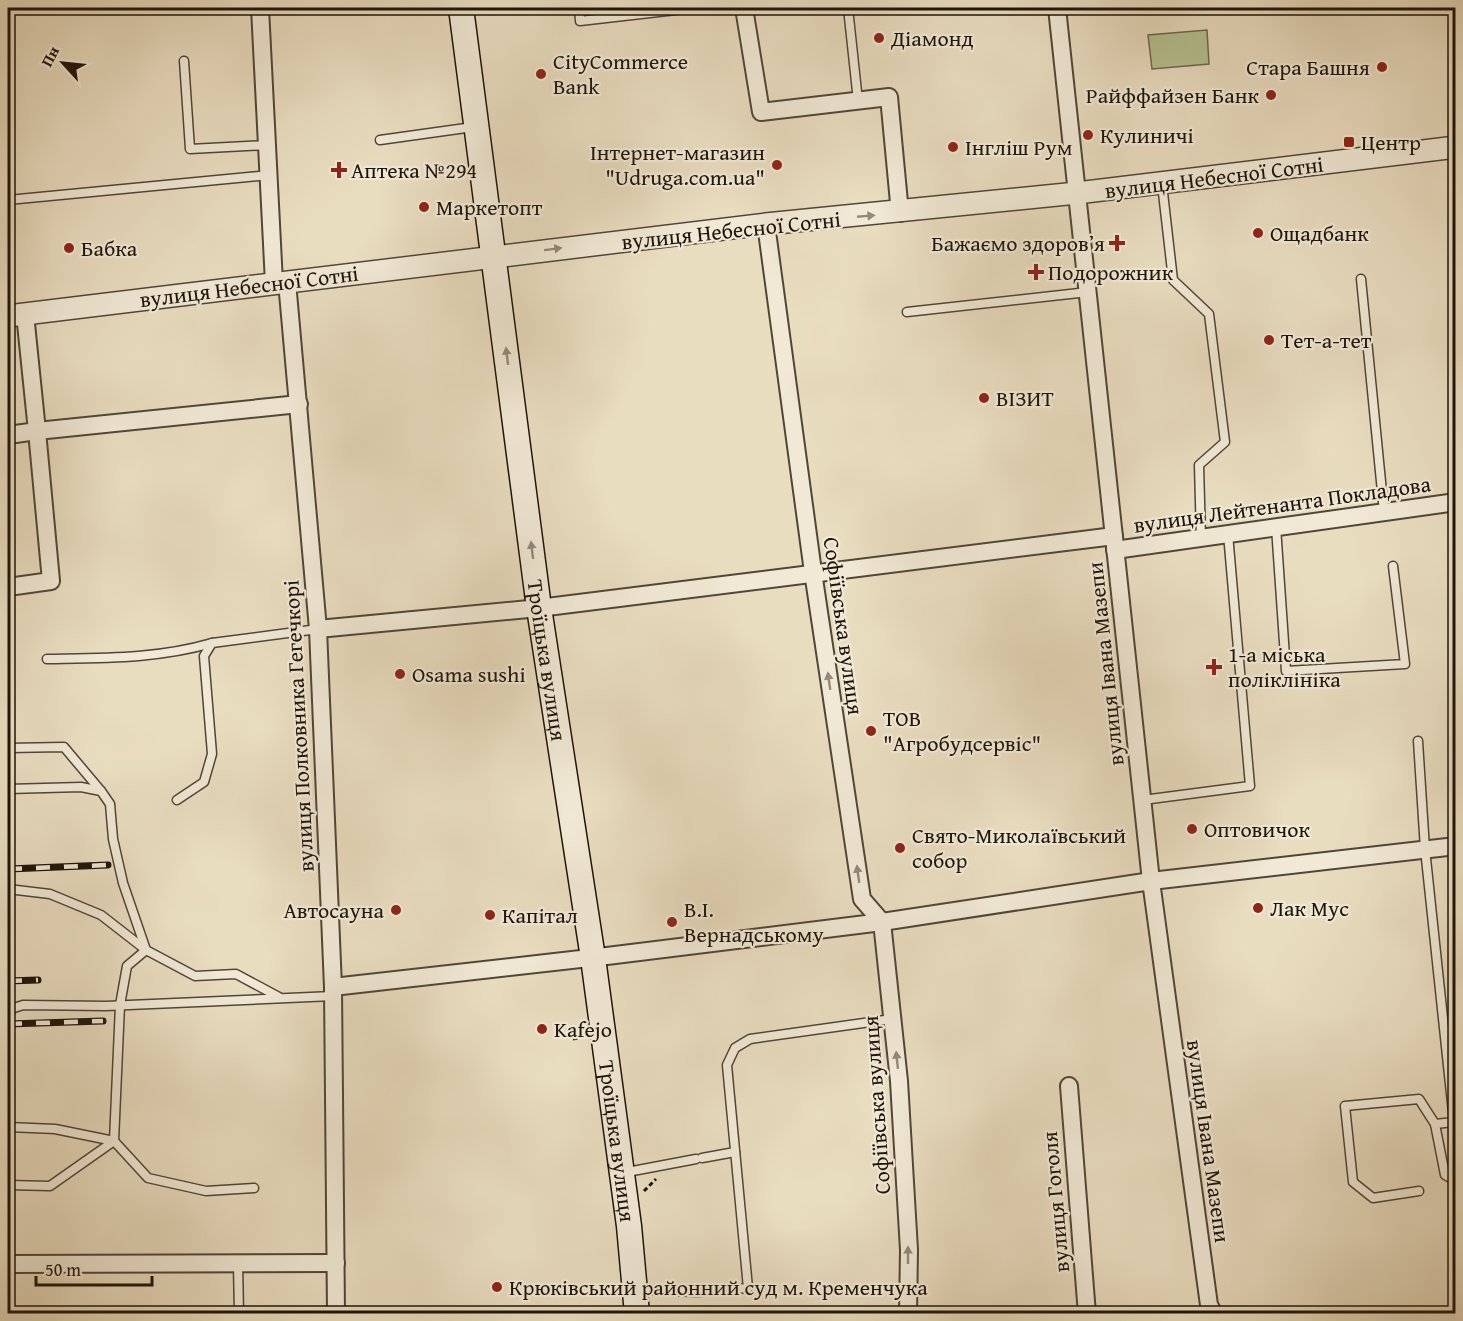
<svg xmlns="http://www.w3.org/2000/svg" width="1463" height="1321" font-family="'Gentium Book Plus',serif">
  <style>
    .green { fill: #b6c192; stroke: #6a6a4e; stroke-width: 1.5 }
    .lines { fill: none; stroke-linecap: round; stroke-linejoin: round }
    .service-casing { stroke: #504638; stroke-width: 11 }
    .minor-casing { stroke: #504638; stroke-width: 20 }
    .tertiary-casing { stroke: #504638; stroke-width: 24 }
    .secondary-casing { stroke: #1d140a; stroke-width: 27 }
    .path { stroke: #1d140a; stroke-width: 3; stroke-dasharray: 4.5 3; stroke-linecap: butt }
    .service { stroke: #f1e9d6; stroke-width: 8 }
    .minor { stroke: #f1e9d6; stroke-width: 16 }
    .tertiary { stroke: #f1e9d6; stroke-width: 21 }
    .secondary { stroke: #f1e9d6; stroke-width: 24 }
    .rail-casing { stroke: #1d140a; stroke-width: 7 }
    .rail { stroke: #f1e9d6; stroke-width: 4.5; stroke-dasharray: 14; stroke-linecap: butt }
    .oneway { fill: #92897a }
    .poi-dot { fill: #8f2418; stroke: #f1e9d6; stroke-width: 2 }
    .labels { text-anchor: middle; stroke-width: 4.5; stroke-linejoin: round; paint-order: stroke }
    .poi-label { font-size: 22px; fill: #1d140a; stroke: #f1e9d6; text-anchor: start }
    .street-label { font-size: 22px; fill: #1d140a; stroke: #f1e9d6 }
  </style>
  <rect width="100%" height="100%" fill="#e9ddc0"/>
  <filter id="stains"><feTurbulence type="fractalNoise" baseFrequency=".00333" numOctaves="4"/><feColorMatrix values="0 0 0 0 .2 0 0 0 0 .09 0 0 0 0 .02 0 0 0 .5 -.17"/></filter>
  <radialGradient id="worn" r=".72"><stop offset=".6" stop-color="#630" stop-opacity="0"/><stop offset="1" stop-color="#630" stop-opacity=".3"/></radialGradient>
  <polygon class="green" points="1207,30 1209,64 1152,69 1148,35"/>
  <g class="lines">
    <defs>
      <g id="service">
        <polyline points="579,8 580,21 676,10 676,8"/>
        <polyline points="848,8 858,101"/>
        <polyline points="184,61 190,149 267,145"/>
        <polyline points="380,140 473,127"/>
        <polyline points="1162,184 1173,280 1209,314 1225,442 1199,465 1201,538"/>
        <polyline points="8,200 269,175"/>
        <polyline points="1361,279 1384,512"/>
        <polyline points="907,312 1088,292"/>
        <polyline points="1276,527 1286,671 1405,664 1393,566"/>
        <path d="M47,659C103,658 157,659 212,643"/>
        <polyline points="1418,741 1425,849 1454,1122 1435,1124 1419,1099 1345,1106 1353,1182 1373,1198 1419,1191"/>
        <polyline points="8,748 64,747 101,791"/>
        <polyline points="8,789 81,787 101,791 110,804 113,839 123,883 146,950 127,966 120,1005 114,1141 148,1178 206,1191 254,1188"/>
        <polyline points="177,800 204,782 212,754 204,656 212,643 318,629"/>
        <polyline points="1143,800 1250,786 1228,534"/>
        <polyline points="8,889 50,894 101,915 146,950 195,976 236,974 279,997"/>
        <polyline points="8,1010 23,1005 106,1006 333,996"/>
        <polyline points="1435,1124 1445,1175 1456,1181"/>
        <polyline points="8,1127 55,1129 114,1141"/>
        <polyline points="702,1158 735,1152"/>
        <polyline points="622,1173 696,1159"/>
        <polyline points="8,1185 50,1186 114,1141"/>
        <polyline points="238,1264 239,1314"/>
        <polyline points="637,1290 698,1292 748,1288 727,1065 735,1048 750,1039 892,1019"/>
      </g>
      <g id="minor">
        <polyline points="260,8 274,283"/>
        <polyline points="744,8 761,112 889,97 900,213"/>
        <polyline points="1057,8 1151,881 1209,1305 1214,1314"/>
        <polyline points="766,224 813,572 862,899 882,922 899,1081 909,1250 908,1314"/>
        <polyline points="287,282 318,629 333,987 336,1314"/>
        <polyline points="8,435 37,431 25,314"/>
        <polyline points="1115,550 1456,502"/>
        <polyline points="8,587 51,581 37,431 299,404"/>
        <polyline points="318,629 539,608 1114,536"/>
        <polyline points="333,987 607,956 882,922 1151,881 1456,846"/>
        <polyline points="1069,1086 1087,1314"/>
        <polyline points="8,1264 336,1263"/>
      </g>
      <polyline id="tertiary" points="8,316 766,224 1077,193 1456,147"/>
      <g id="secondary">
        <path id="s1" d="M461,8L539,608L593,958L629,1226L637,1314"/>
      </g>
    </defs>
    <use href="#service" class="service-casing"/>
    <use href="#minor" class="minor-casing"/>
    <use href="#tertiary" class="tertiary-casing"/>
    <use href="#secondary" class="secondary-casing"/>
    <g class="path">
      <polyline points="573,1039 583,1037"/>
      <polyline points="644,1191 656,1179"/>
    </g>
    <use href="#service" class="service"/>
    <use href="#minor" class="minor"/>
    <use href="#tertiary" class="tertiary"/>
    <use href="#secondary" class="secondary"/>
    <defs>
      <g id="rail">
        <polyline points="8,869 108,865"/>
        <polyline points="8,981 38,980"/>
        <polyline points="8,1024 103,1021"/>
      </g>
    </defs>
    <use href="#rail" class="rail-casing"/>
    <use href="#rail" class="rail"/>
  </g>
  <defs><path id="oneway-solid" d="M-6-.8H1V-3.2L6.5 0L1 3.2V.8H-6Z" transform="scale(1.5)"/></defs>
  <g class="oneway">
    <use href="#oneway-solid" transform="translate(866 216) rotate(-5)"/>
    <use href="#oneway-solid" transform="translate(553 249) rotate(-7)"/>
    <use href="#oneway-solid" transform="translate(507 356) rotate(-97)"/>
    <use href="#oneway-solid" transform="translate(532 550) rotate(-97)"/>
    <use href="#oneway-solid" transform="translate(829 681) rotate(-98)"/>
    <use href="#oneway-solid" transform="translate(858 874) rotate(-98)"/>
    <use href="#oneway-solid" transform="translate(897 1060) rotate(-96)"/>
    <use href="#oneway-solid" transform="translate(908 1255) rotate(-90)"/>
  </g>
  <g class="poi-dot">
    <circle cx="879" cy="38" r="6"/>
    <circle cx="1382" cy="67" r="6"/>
    <circle cx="541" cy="74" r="6"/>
    <circle cx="1271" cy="95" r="6"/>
    <circle cx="1088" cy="135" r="6"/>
    <rect x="1343" y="136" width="12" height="12" rx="3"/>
    <circle cx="953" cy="147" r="6"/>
    <circle cx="777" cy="165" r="6"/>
    <path d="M336 161h6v6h6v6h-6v6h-6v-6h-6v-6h6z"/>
    <circle cx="424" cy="207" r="6"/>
    <circle cx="1258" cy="233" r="6"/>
    <path d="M1114 234h6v6h6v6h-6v6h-6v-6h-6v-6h6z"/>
    <circle cx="69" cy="248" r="6"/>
    <path d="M1033 263h6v6h6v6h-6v6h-6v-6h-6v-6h6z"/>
    <circle cx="1269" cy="340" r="6"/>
    <circle cx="984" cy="398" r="6"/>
    <path d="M1211 658h6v6h6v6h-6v6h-6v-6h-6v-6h6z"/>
    <circle cx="400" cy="674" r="6"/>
    <circle cx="871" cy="731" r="6"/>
    <circle cx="1192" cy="829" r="6"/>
    <circle cx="900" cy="848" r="6"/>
    <circle cx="1258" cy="908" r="6"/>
    <circle cx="396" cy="910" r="6"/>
    <circle cx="490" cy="915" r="6"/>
    <circle cx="672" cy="922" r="6"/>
    <circle cx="542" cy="1029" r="6"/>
    <circle cx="497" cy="1287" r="6"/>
  </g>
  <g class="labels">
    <g class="poi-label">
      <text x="891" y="46">Дiамонд</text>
      <text x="553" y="69">CityCommerce<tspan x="553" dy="25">Bank</tspan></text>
      <text x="1370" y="75" text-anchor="end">Стара Башня</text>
      <text x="1259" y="103" text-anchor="end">Райффайзен Банк</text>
      <text x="1100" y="143">Кулиничі</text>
      <text x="1361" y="150">Центр</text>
      <text x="965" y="155">Інгліш Рум</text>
      <text x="765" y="160" text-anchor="end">Iнтернет-магазин<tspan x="765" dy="25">"Udruga.com.ua"</tspan></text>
      <text x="351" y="178">Аптека №294</text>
      <text x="436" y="215">Маркетопт</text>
      <text x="1270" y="241">Ощадбанк</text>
      <text x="1105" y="251" text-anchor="end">Бажаємо здоровʼя</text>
      <text x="81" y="256">Бабка</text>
      <text x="1048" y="280">Подорожник</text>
      <text x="1281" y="348">Тет-а-тет</text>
      <text x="996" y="406">ВІЗИТ</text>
      <text x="1228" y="662">1-а міська<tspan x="1228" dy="25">поліклініка</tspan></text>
      <text x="412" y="682">Osama sushi</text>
      <text x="883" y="726">ТОВ<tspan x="883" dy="25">"Агробудсервіс"</tspan></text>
      <text x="1204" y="837">Оптовичок</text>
      <text x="912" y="843">Свято-Миколаївський<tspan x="912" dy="25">собор</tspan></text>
      <text x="1270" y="916">Лак Мус</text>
      <text x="684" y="917">В.І.<tspan x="684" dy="25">Вернадському</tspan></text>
      <text x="384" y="918" text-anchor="end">Автосауна</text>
      <text x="502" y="923">Капітал</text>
      <text x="554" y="1037">Kafejo</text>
      <text x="509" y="1295">Крюківський районний суд м. Кременчука</text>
    </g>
    <g class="street-label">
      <text transform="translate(1214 177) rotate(-7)" y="8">вулиця Небесної Сотні</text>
      <text transform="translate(731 230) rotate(-6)" y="8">вулиця Небесної Сотні</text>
      <text transform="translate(249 286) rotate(-7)" y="8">вулиця Небесної Сотні</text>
      <text transform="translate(1282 504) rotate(-8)" y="8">вулиця Лейтенанта Покладова</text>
      <text transform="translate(844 626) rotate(82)" y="8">Софіївська вулиця</text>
      <text dy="8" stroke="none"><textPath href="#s1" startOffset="658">Троїцька вулиця</textPath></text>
      <text transform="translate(1105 664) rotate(-96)" y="8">вулиця Івана Мазепи</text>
      <text transform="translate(298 726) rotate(-93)" y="8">вулиця Полковника Гегечкорі</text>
      <text transform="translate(876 1105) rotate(-94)" y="8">Софіївська вулиця</text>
      <text transform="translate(1209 1141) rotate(82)" y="8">вулиця Івана Мазепи</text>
      <text dy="8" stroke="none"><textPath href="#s1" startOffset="1144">Троїцька вулиця</textPath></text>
      <text transform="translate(1055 1202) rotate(-95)" y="8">вулиця Гоголя</text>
    </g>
  </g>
  <rect width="1463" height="1321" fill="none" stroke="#e9ddc0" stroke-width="30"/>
  <rect x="9" y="9" width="1445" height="1303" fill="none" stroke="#1d140a" stroke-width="3"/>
  <rect x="15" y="15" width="1433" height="1291" fill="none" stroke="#1d140a" stroke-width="1.5"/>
  <g transform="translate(63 63) rotate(297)" stroke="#f1e9d6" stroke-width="4.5" paint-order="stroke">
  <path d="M0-4.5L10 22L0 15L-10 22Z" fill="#1d140a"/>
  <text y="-9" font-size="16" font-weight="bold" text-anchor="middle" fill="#1d140a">Пн</text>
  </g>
  <path d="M36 1276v9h116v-9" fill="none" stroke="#1d140a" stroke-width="3"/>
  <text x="45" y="1276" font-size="18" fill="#1d140a" stroke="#f1e9d6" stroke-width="4.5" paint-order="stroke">50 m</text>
  <rect width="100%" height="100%" filter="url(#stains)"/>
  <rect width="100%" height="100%" fill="url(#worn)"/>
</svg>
